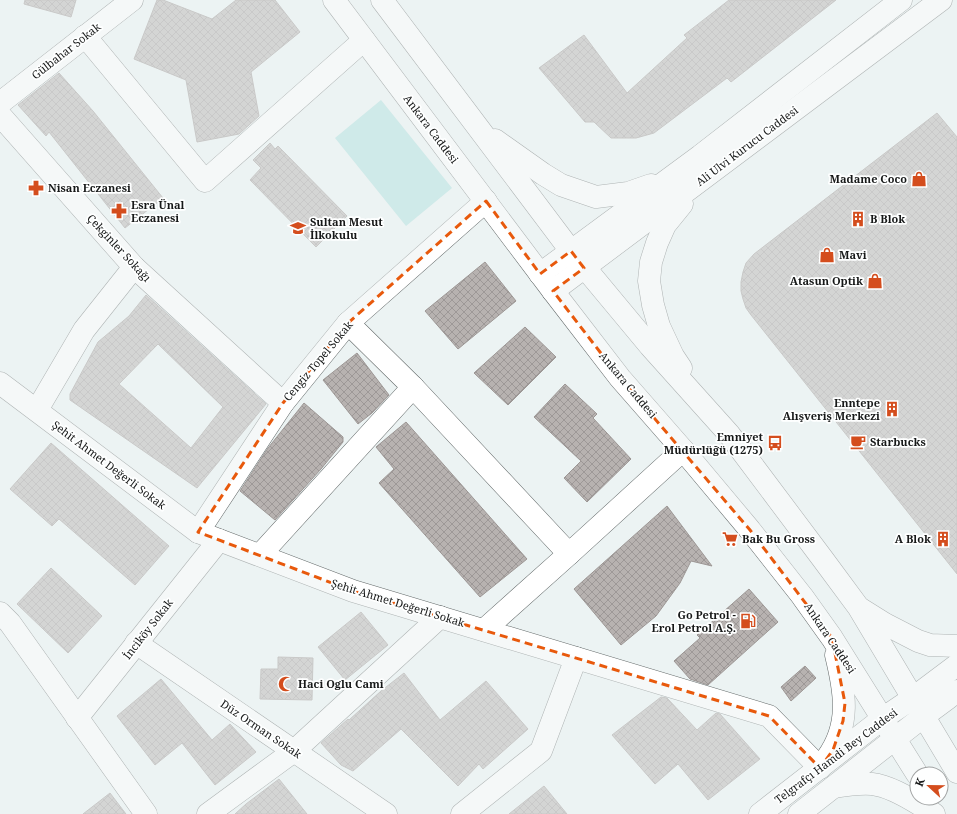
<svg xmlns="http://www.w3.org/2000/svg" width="957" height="814" font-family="'Noto Serif',serif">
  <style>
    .grass { fill: #aadfdd }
    .building { fill: url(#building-cross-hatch); stroke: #9d9795; fill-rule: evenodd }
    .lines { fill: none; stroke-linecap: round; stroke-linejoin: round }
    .minor-casing { stroke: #636969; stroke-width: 23 }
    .major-casing { stroke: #636969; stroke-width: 23 }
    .minor { stroke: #fff; stroke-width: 22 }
    .major { stroke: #fff; stroke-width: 22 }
    .marked { fill: none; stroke: #e8590c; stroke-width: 3; stroke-dasharray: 8 5; stroke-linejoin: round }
    .labels { text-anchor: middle; stroke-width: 3.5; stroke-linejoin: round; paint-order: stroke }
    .street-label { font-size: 11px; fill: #161818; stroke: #feffff }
    .poi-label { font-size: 11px; font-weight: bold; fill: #161818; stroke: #feffff; text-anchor: start }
  </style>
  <defs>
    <pattern id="building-cross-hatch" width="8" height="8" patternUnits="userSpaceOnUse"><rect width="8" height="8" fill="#b7b2b0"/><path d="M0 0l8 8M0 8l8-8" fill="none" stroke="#9d9897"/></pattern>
  </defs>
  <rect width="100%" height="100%" fill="#ecf3f3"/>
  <polygon class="grass" points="381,100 452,188 406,226 335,138"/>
  <g class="building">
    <polygon points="25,0 76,0 71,17 24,4"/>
    <polygon points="157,0 163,0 212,19 236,0 275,0 300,32 251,72 259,116 239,134 197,142 186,80 134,59"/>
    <polygon points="729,0 836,0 731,82 727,78 654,133 636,138 611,138 594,122 585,122 539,68 584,35 627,93 687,38 684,35"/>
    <polygon points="59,73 93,111 163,198 125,228 49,132 46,136 18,105"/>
    <polygon points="937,113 957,137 957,574 751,315 746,308 743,299 741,291 741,282 743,272 746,263 754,254"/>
    <polygon points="270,143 275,149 278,146 347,216 316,247 250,180 261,168 253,160"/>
    <polygon points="485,262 516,301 458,349 425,311"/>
    <path d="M146,295L266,404L197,488L70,400V394L98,342L129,316ZM158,344L223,407L191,448L119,384Z"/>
    <polygon points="525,327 556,357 508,405 474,373"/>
    <polygon points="357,353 389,395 372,413 358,424 323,380"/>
    <polygon points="565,384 597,414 593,418 631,459 587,502 564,478 581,461 534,417"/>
    <polygon points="304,403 343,437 343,442 321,469 275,520 240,491 268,448"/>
    <polygon points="406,422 527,559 480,597 379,483 394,469 376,447"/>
    <polygon points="51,443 169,546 135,585 59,519 52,526 10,489"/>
    <polygon points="667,506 712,566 691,561 680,583 656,616 621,645 574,589"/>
    <polygon points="51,568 102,616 68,653 17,604"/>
    <polygon points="749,589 778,622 708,685 690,679 674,661 700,638 697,635"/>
    <polygon points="361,612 388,645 345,680 318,647"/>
    <polygon points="278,657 313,658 312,700 260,699 261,669 278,669"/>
    <polygon points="805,666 816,678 791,701 781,687"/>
    <polygon points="404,673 440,720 486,681 528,729 483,769 479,764 458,786 401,729 353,771 341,765 321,743 348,719 349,720 381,691"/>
    <polygon points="161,679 212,740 230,724 256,752 215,785 182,743 155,765 117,716"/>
    <polygon points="661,697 667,698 697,730 716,713 720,714 760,759 708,800 678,764 655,784 612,735"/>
    <polygon points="279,779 307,814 235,814 246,804"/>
    <polygon points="544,786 567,814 509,814"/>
    <polygon points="110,793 126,814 83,814"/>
  </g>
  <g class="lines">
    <defs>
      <g id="minor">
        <polyline points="85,36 205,181 364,40"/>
        <polyline points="0,103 132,0"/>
        <polyline points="0,115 134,267 283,403"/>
        <polyline points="348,323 413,387 569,554"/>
        <polyline points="0,383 198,532 353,591 769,716 820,768"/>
        <polyline points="37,410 84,330 134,267"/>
        <polyline points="198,532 283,403 348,323 486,201"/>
        <polyline points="260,555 413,387"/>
        <polyline points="0,613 10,623 146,814"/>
        <polyline points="484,630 569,554 683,450"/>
        <polyline points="136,643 386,814"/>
        <polyline points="913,698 957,665"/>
        <polyline points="924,716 947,699 957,691"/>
        <polyline points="77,718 219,540"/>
        <polyline points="208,814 294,751 440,617"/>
        <polyline points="462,814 541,751 576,658"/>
      </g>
      <g id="major">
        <polyline points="334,0 553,291 620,378 683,450 750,530 802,596 832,638 917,774"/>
        <polyline points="382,0 571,251 650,346 729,434 822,558 859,608 957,772"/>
        <polyline points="495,140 543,174 561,185 596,197 628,193 651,185"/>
        <polyline points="540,274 700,156 901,0"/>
        <polyline points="553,291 941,0"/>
        <polyline points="681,368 673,356 659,326 653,305 649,281 651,262 657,243 665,225 682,204"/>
        <polyline points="861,609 885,624 918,641 930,645 957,646"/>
        <path d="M827,758C851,725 845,692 836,655"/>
        <path d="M834,787C846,785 859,783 872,784C891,786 918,803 934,814"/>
        <polyline points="760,814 882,719 913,698"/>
        <polyline points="799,814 924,716"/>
      </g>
    </defs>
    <use href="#minor" class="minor-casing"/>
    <use href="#major" class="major-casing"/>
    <use href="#minor" class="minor"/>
    <use href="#major" class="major"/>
  </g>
  <path d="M0 0H957V814H0ZM486,201L540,274L571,251L584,268L553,291L620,378L750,530L832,638L845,703L843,721L833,750L820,768L769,716L353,591L198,532L283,403L348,323Z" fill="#ecf3f3" fill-opacity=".55" fill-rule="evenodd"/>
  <path class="marked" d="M486,201L540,274L571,251L584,268L553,291L620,378L750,530L832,638L845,703L843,721L833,750L820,768L769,716L353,591L198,532L283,403L348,323Z"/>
  <defs>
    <symbol id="shop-bare" viewBox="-9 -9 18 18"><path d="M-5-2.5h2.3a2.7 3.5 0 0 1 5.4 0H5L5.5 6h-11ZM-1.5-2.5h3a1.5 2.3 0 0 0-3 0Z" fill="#d44d1d" stroke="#feffff" stroke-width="2.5" paint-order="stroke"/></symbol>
    <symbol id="pharmacy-bare" viewBox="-9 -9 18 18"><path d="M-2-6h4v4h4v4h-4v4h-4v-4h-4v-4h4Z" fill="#d44d1d" stroke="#feffff" stroke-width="2.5" paint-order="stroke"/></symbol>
    <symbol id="building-bare" viewBox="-9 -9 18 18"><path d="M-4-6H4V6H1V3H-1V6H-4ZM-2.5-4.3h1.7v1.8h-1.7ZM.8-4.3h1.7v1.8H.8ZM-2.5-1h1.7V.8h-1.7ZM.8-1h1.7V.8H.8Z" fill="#d44d1d" stroke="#feffff" stroke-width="2.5" paint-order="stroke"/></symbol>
    <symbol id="school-bare" viewBox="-9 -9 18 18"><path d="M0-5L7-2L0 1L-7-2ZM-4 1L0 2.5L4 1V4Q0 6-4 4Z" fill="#d44d1d" stroke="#feffff" stroke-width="2.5" paint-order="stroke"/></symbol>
    <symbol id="cafe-bare" viewBox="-9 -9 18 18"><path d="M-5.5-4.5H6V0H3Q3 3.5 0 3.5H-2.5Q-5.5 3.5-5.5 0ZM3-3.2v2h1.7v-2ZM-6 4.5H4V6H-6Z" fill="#d44d1d" stroke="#feffff" stroke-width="2.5" paint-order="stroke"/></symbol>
    <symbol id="bus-bare" viewBox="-9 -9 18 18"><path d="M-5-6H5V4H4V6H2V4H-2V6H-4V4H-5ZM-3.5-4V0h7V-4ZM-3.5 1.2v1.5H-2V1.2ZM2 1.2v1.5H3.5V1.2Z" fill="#d44d1d" stroke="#feffff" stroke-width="2.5" paint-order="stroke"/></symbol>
    <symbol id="supermarket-bare" viewBox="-9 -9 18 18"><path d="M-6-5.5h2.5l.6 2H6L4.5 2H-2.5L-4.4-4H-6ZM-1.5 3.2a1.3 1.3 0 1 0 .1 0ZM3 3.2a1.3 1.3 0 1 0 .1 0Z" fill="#d44d1d" stroke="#feffff" stroke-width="2.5" paint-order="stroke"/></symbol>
    <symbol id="fuel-bare" viewBox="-9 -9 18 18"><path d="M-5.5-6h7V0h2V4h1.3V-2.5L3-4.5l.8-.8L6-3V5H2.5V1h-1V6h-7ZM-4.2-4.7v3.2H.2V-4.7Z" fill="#d44d1d" stroke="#feffff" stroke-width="2.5" paint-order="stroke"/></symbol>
    <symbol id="mosque-bare" viewBox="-9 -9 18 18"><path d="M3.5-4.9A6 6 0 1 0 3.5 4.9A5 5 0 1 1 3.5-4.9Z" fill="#d44d1d" stroke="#feffff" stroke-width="2.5" paint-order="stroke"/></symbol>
  </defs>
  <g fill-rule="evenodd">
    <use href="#shop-bare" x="908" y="168" width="22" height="22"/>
    <use href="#pharmacy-bare" x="25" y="177" width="22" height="22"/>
    <use href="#pharmacy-bare" x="108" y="200" width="22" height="22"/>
    <use href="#building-bare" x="847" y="208" width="22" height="22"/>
    <use href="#school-bare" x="287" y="217" width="22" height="22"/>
    <use href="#shop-bare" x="816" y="244" width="22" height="22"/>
    <use href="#shop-bare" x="864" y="270" width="22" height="22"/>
    <use href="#building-bare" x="881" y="398" width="22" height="22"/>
    <use href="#cafe-bare" x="847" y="431" width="22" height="22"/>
    <use href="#bus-bare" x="764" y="432" width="22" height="22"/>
    <use href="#supermarket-bare" x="719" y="528" width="22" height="22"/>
    <use href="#building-bare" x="932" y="528" width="22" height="22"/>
    <use href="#fuel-bare" x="737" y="610" width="22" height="22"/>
    <use href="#mosque-bare" x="275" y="673" width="22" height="22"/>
  </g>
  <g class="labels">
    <g class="street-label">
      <text transform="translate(66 51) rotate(-38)" y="4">Gülbahar Sokak</text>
      <text transform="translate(431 129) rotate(53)" y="4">Ankara Caddesi</text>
      <text transform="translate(747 146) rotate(-37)" y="4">Ali Ulvi Kurucu Caddesi</text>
      <text transform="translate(119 248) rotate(47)" y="4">Çekginler Sokağı</text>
      <text transform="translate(318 361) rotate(-50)" y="4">Cengiz Topel Sokak</text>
      <text transform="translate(628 385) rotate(50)" y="4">Ankara Caddesi</text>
      <text transform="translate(109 465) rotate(37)" y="4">Şehit Ahmet Değerli Sokak</text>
      <text transform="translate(398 603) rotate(17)" y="4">Şehit Ahmet Değerli Sokak</text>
      <text transform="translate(148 629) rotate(-52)" y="4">İnciköy Sokak</text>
      <text transform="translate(830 638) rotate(56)" y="4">Ankara Caddesi</text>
      <text transform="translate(261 729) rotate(34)" y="4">Düz Orman Sokak</text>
      <text transform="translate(836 756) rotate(-37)" y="4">Telgrafçı Hamdi Bey Caddesi</text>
    </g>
    <g class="poi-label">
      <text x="907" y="183" text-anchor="end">Madame Coco</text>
      <text x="48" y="192">Nisan Eczanesi</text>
      <text x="131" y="209">Esra Ünal<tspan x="131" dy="13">Eczanesi</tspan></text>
      <text x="870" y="223">B Blok</text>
      <text x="310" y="226">Sultan Mesut<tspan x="310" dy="13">İlkokulu</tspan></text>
      <text x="839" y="259">Mavi</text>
      <text x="863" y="285" text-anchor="end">Atasun Optik</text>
      <text x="880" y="407" text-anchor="end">Enntepe<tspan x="880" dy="13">Alışveriş Merkezi</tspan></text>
      <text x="763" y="441" text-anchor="end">Emniyet<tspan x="763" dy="13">Müdürlüğü (1275)</tspan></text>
      <text x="870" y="446">Starbucks</text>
      <text x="742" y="543">Bak Bu Gross</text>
      <text x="931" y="543" text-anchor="end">A Blok</text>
      <text x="736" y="619" text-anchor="end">Go Petrol -<tspan x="736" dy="13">Erol Petrol A.Ş.</tspan></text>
      <text x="298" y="688">Haci Oglu Cami</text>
    </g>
  </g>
  <g transform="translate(929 786) rotate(292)"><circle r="19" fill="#feffff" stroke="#a1a3a3"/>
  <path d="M0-3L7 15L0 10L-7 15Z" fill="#d44d1d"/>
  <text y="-6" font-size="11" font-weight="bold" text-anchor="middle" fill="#161818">K</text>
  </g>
</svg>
